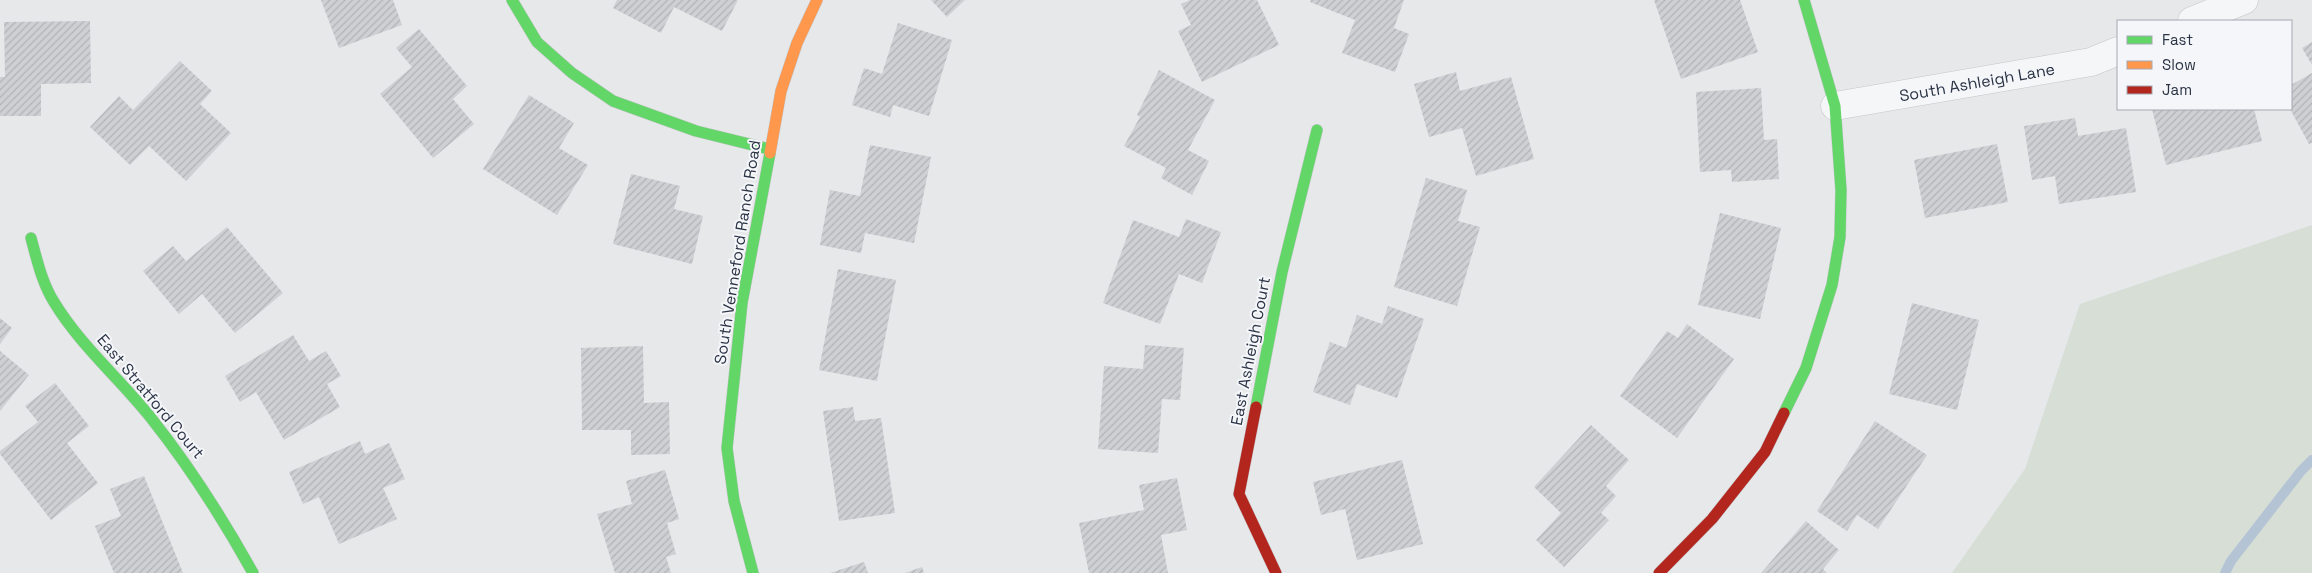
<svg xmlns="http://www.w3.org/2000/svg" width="2312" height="573" font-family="'Space Grotesk',sans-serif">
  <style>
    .grass { fill: #d6ded6 }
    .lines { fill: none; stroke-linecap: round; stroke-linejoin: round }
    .stream { stroke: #b4c4d5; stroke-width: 10 }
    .building { fill: url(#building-hatch) }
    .street-casing { stroke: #c4c6c8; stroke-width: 29 }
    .fast-casing { stroke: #c4c6c8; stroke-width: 12 }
    .slow-casing { stroke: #c4c6c8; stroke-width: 12 }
    .jam-casing { stroke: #c4c6c8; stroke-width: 12 }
    .street { stroke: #f5f6f7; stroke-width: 28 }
    .fast { stroke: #63d668; stroke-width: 11 }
    .slow { stroke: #ff974d; stroke-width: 11 }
    .jam { stroke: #b3261e; stroke-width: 11 }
    .labels { text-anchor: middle; stroke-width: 4; stroke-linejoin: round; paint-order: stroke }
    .street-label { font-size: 16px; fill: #2b3445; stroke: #f4f6f9 }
  </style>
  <defs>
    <pattern id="building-hatch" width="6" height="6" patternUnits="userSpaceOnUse" patternTransform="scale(1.25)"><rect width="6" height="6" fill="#ced0d3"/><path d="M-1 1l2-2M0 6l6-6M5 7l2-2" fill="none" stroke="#b1b3b6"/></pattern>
  </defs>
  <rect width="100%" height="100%" fill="#e6e8ea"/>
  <polygon class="grass" points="2312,225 2312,573 1952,573 2025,469 2080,304"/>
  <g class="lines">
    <polyline class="stream" points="2225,573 2231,561 2301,471 2312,460"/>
  </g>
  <g class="building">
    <polygon points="321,0 393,0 402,25 339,48"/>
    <polygon points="617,0 738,0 722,31 674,7 661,33 613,8"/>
    <polygon points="931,0 965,0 947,17"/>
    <polygon points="1190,0 1257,0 1279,45 1202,82 1178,31 1191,25 1181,4"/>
    <polygon points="1311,0 1404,0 1394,28 1409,34 1395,72 1342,53 1355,20 1310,2"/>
    <polygon points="1654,0 1740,0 1758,52 1681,79"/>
    <polygon points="90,21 91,83 41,84 41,116 0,116 0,77 5,77 4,22"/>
    <polygon points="898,23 952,40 929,116 893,105 890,117 852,105 864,68 882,74"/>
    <polygon points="419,29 467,86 453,99 474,124 433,158 380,94 412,67 396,48"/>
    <polygon points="2312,42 2312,65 2302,48"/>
    <polygon points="180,61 212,91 200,104 231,133 186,181 149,146 130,165 90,127 119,96 133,110"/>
    <polygon points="1159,70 1215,100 1188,150 1209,161 1192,195 1161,178 1166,168 1124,146 1140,117 1137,115"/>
    <polygon points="1456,72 1460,91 1511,77 1534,159 1476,176 1462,128 1429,137 1414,84"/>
    <polygon points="2312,73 2312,143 2309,144 2290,109 2291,85"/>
    <polygon points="1761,88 1764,140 1777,139 1779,179 1732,182 1731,170 1700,172 1696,92"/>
    <polygon points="529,95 574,123 559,148 588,165 557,215 483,169"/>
    <polygon points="2152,109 2254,109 2262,141 2166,165"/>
    <polygon points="2075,118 2078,136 2126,128 2136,192 2059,204 2055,176 2032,180 2024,126"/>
    <polygon points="1997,144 2008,202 1925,218 1914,160"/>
    <polygon points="870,145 931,157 914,243 865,233 861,253 820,245 830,190 860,196"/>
    <polygon points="631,174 680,186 674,209 703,216 692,264 613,244"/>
    <polygon points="1426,178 1467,190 1458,221 1480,227 1457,306 1394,287"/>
    <polygon points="1720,213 1781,228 1760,319 1698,305"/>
    <polygon points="1186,219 1221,232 1202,283 1179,274 1160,324 1103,303 1133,220 1179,237"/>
    <polygon points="227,227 283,293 235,333 202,294 179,314 143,271 173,246 186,261"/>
    <polygon points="838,269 896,280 877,381 819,370"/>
    <polygon points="1912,303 1979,320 1957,410 1889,394"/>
    <polygon points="1388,306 1424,319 1397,398 1357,384 1350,405 1313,392 1330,342 1346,348 1357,315 1382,324"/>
    <polygon points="0,318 12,328 0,344"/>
    <polygon points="1687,324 1734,359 1677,438 1620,396 1667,331 1678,338"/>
    <polygon points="293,335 309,361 326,351 341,376 327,384 340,407 284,440 256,392 240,402 225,376"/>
    <polygon points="1145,345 1184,348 1180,400 1162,399 1158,453 1098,449 1104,366 1143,369"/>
    <polygon points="643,346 644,403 669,402 670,454 631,455 631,430 582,430 581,348"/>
    <polygon points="0,351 29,375 0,411"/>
    <polygon points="55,383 89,426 67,443 98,483 51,520 0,454 0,451 38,422 25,406"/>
    <polygon points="853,407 855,421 881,418 895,513 839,521 823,411"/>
    <polygon points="1875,421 1927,455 1878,529 1857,515 1847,531 1817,511"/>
    <polygon points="1591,425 1629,460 1606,486 1616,496 1601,513 1609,520 1564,567 1536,540 1561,513 1534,487"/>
    <polygon points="360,441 365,454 389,443 405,479 383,488 397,519 339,544 319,497 303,504 289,472"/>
    <polygon points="1402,460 1423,544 1357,560 1345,509 1321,515 1313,482"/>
    <polygon points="665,470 679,519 667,523 676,554 666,557 671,573 615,573 597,514 632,504 626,481"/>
    <polygon points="144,476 183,573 114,573 95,526 121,516 110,489"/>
    <polygon points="1177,478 1187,530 1161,535 1168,573 1089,573 1079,523 1144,510 1139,485"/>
    <polygon points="1806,521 1839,550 1823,569 1827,573 1761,573"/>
    <polygon points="864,562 868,573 830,573"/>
    <polygon points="922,567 924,573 905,573"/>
  </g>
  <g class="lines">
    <defs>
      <g id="street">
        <polyline points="2192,21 2244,0"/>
        <polyline points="1835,106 2091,62 2118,51"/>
      </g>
      <g id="fast">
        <polyline points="512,0 537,42 572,73 613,101 696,131 769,149"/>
        <path d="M31,238C37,260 42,283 54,302C80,345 120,379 151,418C190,467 223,519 253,573"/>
        <polyline points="1256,407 1282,272 1317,130"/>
        <polyline points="1784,413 1806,368 1832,285 1840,237 1841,190 1835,106 1804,0"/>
        <polyline points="753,573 734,501 727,448 742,303 770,153"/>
      </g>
      <polyline id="slow" points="770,153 781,91 797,43 817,0"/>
      <g id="jam">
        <polyline points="1256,407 1239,494 1276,573"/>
        <polyline points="1659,573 1712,519 1765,452 1784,413"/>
      </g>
    </defs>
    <use href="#street" class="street-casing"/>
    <use href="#fast" class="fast-casing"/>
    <use href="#slow" class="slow-casing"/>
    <use href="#jam" class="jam-casing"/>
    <use href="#street" class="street"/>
    <use href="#fast" class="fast"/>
    <use href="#slow" class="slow"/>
    <use href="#jam" class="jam"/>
  </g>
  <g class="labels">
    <g class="street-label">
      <text transform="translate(1977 82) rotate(-10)" y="6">South Ashleigh Lane</text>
      <text transform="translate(737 252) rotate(-81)" y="6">South Venneford Ranch Road</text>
      <text transform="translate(1250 351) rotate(-79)" y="6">East Ashleigh Court</text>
      <text transform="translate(151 396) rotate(50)" y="6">East Stratford Court</text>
    </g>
  </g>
  <rect x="2117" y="20" width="175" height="90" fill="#f4f6f9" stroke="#a4a8b1"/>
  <rect x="2127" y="36" width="25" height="8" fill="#63d668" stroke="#a4a8b1"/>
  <text x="2162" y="45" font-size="15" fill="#2b3445">Fast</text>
  <rect x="2127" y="61" width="25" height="8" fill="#ff974d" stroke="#a4a8b1"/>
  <text x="2162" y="70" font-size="15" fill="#2b3445">Slow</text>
  <rect x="2127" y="86" width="25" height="8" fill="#b3261e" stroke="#a4a8b1"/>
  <text x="2162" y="95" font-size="15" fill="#2b3445">Jam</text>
</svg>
